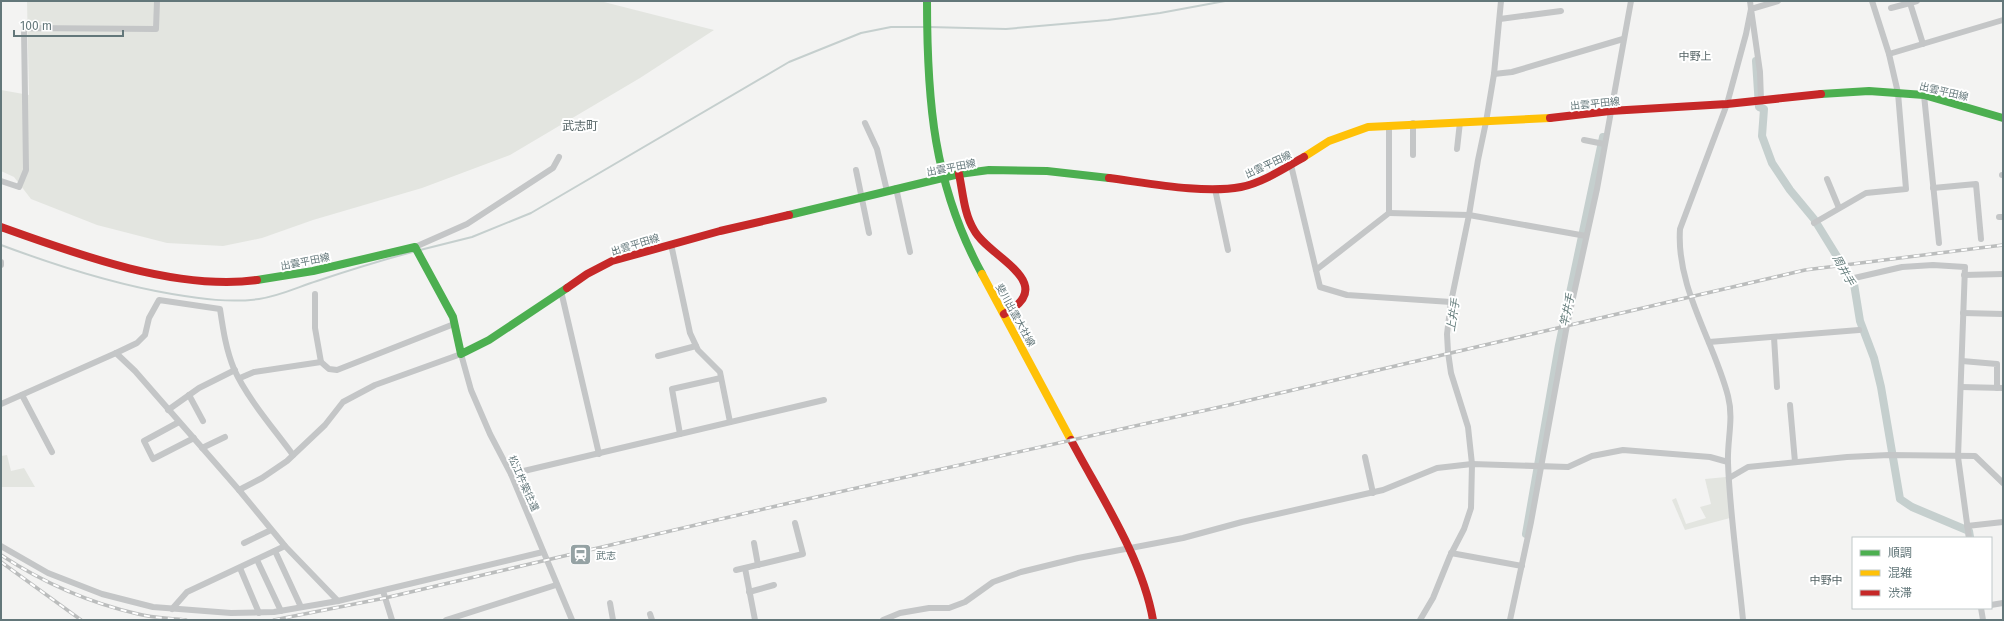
<svg xmlns="http://www.w3.org/2000/svg" width="2004" height="621" font-family="'Fira Sans','Noto Sans JP',sans-serif">
  <style>
    .green { fill: #e3e5e0 }
    .lines { fill: none; stroke-linecap: round; stroke-linejoin: round }
    .stream { stroke: #c5cfce; stroke-width: 2 }
    .canal { stroke: #c5cfce; stroke-width: 8 }
    .street { stroke: #c4c6c7; stroke-width: 6 }
    .fast { stroke: #4caf50; stroke-width: 8 }
    .slow { stroke: #ffc107; stroke-width: 8 }
    .jam { stroke: #c62828; stroke-width: 8 }
    .rail-casing { stroke: #bbbdbd; stroke-width: 3.5 }
    .rail { stroke: #fff; stroke-width: 2; stroke-dasharray: 6; stroke-linecap: butt }
    .labels { text-anchor: middle; stroke-width: 4; stroke-linejoin: round; paint-order: stroke }
    .street-label { font-size: 10px; fill: #63777a; stroke: #fff }
    .poi-label { font-size: 10px; fill: #63777a; stroke: #fff; text-anchor: start }
    .neighbourhood-label { font-size: 11px; fill: #546365; stroke: #fff }
    .water-label { font-size: 11px; font-style: italic; fill: #637b7a; stroke: #fff }
    .quarter-label { font-size: 12px; fill: #546365; stroke: #fff }
  </style>
  <rect width="100%" height="100%" fill="#f3f3f2"/>
  <g class="green">
    <polygon points="27,1 600,1 714,30 640,78 510,155 422,188 313,220 262,238 223,246 167,243 97,225 31,199 14,177 1,171 1,90 29,95"/>
    <polygon points="7,455 11,471 24,468 35,487 1,487 1,456"/>
    <polygon points="1726,477 1730,518 1685,530 1672,500 1676,498 1686,524 1706,518 1700,507 1711,504 1705,479"/>
  </g>
  <g class="lines">
    <g class="stream">
      <polyline points="929,27 1006,29 1108,20 1160,13 1225,1"/>
      <path d="M1,245C57,266 113,284 172,294C202,299 230,303 259,299C280,296 298,287 317,281C350,270 382,260 416,251"/>
      <polyline points="420,250 472,237 531,213 789,62 861,33 891,27 924,27"/>
    </g>
    <g class="canal">
      <polyline points="1756,61 1759,107 1764,109 1762,136 1772,163 1790,190 1814,219 1854,284 1860,321 1874,358 1881,387 1900,499 1912,507 1969,531 1970,537"/>
      <polyline points="1526,534 1559,345 1603,137"/>
    </g>
    <g class="street">
      <polyline points="1917,1 1910,3 1923,44"/>
      <polyline points="1891,8 1910,3"/>
      <polyline points="1500,19 1561,11"/>
      <polyline points="1889,54 2003,20"/>
      <polyline points="1494,74 1512,72 1623,39"/>
      <polyline points="1924,95 1939,243"/>
      <polyline points="1761,100 1760,72 1751,9 1778,1"/>
      <polyline points="865,123 877,149 887,191"/>
      <polyline points="1413,123 1413,155"/>
      <polyline points="1584,140 1604,144"/>
      <polyline points="1457,149 1460,122"/>
      <polyline points="1291,165 1320,287 1347,295 1451,302"/>
      <polyline points="856,170 869,233"/>
      <polyline points="2002,175 2003,175"/>
      <polyline points="1827,179 1839,208"/>
      <polyline points="1,181 19,187 26,170 24,28 156,29 157,1"/>
      <polyline points="896,188 910,252"/>
      <polyline points="1933,188 1976,184 1981,239"/>
      <polyline points="1215,189 1228,250"/>
      <polyline points="1389,213 1469,215 1586,236"/>
      <polyline points="1999,217 2003,217"/>
      <polyline points="1814,223 1866,193 1906,189 1898,93 1889,54 1872,1"/>
      <polyline points="671,244 690,333 698,350 720,372 730,422"/>
      <polyline points="415,247 467,224 553,168 559,157"/>
      <polyline points="1,265 1,262"/>
      <polyline points="1316,270 1389,213 1389,125"/>
      <polyline points="1964,275 2003,274"/>
      <polyline points="1850,279 1902,267 1933,265 1965,267 1958,457 1969,538"/>
      <polyline points="561,291 599,454"/>
      <polyline points="315,294 315,328 321,362"/>
      <polyline points="1963,313 2003,314"/>
      <polyline points="1774,337 1777,387"/>
      <polyline points="1709,342 1859,330"/>
      <path d="M116,353L137,343L145,335L149,318L159,300L220,309C223,329 226,350 234,369C247,398 274,429 293,455"/>
      <polyline points="658,356 696,346"/>
      <polyline points="1962,361 1997,364 1997,388"/>
      <polyline points="240,378 254,372 321,362 329,369 337,370 454,324"/>
      <polyline points="1961,387 2003,388"/>
      <polyline points="22,395 52,452"/>
      <polyline points="189,395 203,421"/>
      <polyline points="1,404 116,353 135,371 239,490 285,546 338,601"/>
      <polyline points="1790,405 1795,462"/>
      <polyline points="168,410 199,388 235,370"/>
      <polyline points="179,422 144,441 153,459 194,438"/>
      <polyline points="680,434 672,389 721,378"/>
      <polyline points="202,448 225,437"/>
      <polyline points="1365,457 1373,493"/>
      <polyline points="511,474 824,400"/>
      <polyline points="1729,478 1748,467 1847,457 1889,455 1975,456 2003,483"/>
      <polyline points="239,490 262,478 287,461 325,425 343,402 375,385 461,354 471,390 490,434 511,474 572,620"/>
      <polyline points="1967,526 2003,522"/>
      <polyline points="244,543 271,530"/>
      <polyline points="754,543 758,565"/>
      <polyline points="1,546 48,573 102,594 153,607 231,613 274,612 338,601 543,552"/>
      <polyline points="275,551 301,607"/>
      <polyline points="1451,553 1522,566"/>
      <polyline points="257,560 281,611"/>
      <polyline points="240,568 259,613"/>
      <polyline points="745,568 755,620"/>
      <polyline points="736,570 803,554 795,523"/>
      <polyline points="383,591 392,620"/>
      <polyline points="749,592 774,585"/>
      <polyline points="610,603 613,620"/>
      <polyline points="1991,605 2003,603"/>
      <polyline points="1981,608 1983,620"/>
      <polyline points="172,609 187,592 285,546"/>
      <polyline points="650,614 652,620"/>
      <polyline points="446,620 556,585"/>
      <polyline points="883,620 900,613 929,608 949,608 965,602 993,582 1021,572 1078,558 1183,538 1242,522 1383,490 1437,468 1472,464 1568,467 1592,456 1623,450 1710,457 1728,462"/>
      <polyline points="1420,620 1433,598 1450,556 1464,529 1471,508 1472,464 1468,427 1451,373 1448,352 1447,334 1451,302 1469,215 1478,160 1486,122 1494,74 1501,1"/>
      <polyline points="1510,620 1531,522 1567,325 1597,189 1631,1"/>
      <path d="M1743,620C1738,568 1730,515 1728,463C1727,440 1734,419 1728,396C1714,341 1676,288 1680,229L1727,104L1746,34L1751,9L1750,1"/>
    </g>
    <g class="fast">
      <path d="M927,1C927,101 933,184 982,274"/>
      <polyline points="1821,94 1869,91 1924,95 2003,118"/>
      <polyline points="789,215 959,174 989,170 1047,171 1109,178"/>
      <polyline points="257,280 313,271 415,247 453,317 461,354 489,340 567,288"/>
    </g>
    <g class="slow">
      <polyline points="1304,157 1329,141 1368,127 1550,118"/>
      <polyline points="982,274 1071,440"/>
    </g>
    <g class="jam">
      <polyline points="1550,118 1610,111 1727,104 1821,94"/>
      <path d="M959,174C963,193 964,214 974,230C988,257 1061,283 1004,314"/>
      <path d="M1109,178C1148,183 1203,194 1241,187C1262,183 1285,168 1304,157"/>
      <path d="M1,227C76,254 177,291 257,280"/>
      <polyline points="567,288 587,274 612,261 720,231 789,215"/>
      <path d="M1071,440C1100,495 1142,557 1153,620"/>
    </g>
    <defs>
      <g id="rail">
        <path d="M1,555C42,582 90,603 138,614C153,618 170,618 186,620"/>
        <polyline points="1,562 81,620"/>
        <polyline points="274,620 385,598 785,504 1229,405 1805,270 2003,245"/>
      </g>
    </defs>
    <use href="#rail" class="rail-casing"/>
    <use href="#rail" class="rail"/>
  </g>
  <defs>
    <symbol id="station-square" viewBox="-11 -11 22 22"><rect x="-9" y="-9" width="18" height="18" rx="4" fill="#95a2a4" stroke="#fff"/><path d="M-3-6H3Q5-6 5-4V2Q5 4 3 4L4.5 6H3L1.5 4h-3L-3 6H-4.5L-3 4Q-5 4-5 2V-4Q-5-6-3-6ZM-3.5-4v3h7v-3ZM-3.5 1v1.5H-2V1ZM2 1v1.5H3.5V1Z" fill="#fff"/></symbol>
  </defs>
  <g fill-rule="evenodd">
    <use href="#station-square" x="568" y="542" width="25" height="25"/>
  </g>
  <g class="labels">
    <g class="street-label">
      <text transform="translate(1944 91) rotate(13)" y="4">出雲平田線</text>
      <text transform="translate(1595 103) rotate(-6)" y="4">出雲平田線</text>
      <text transform="translate(1268 164) rotate(-25)" y="4">出雲平田線</text>
      <text transform="translate(951 167) rotate(-11)" y="4">出雲平田線</text>
      <text transform="translate(635 244) rotate(-17)" y="4">出雲平田線</text>
      <text transform="translate(305 261) rotate(-11)" y="4">出雲平田線</text>
      <text transform="translate(1016 315) rotate(61)" y="4">斐川出雲大社線</text>
      <text transform="translate(524 483) rotate(66)" y="4">松江杵築往還</text>
    </g>
    <g class="poi-label">
      <text x="596" y="559">武志</text>
    </g>
    <g class="neighbourhood-label">
      <text x="1695" y="60">中野上</text>
      <text x="1826" y="584">中野中</text>
    </g>
    <g class="water-label">
      <text transform="translate(1844 270) rotate(61)" y="4">周井手</text>
      <text transform="translate(1567 310) rotate(-78)" y="4">竿井手</text>
      <text transform="translate(1453 315) rotate(-81)" y="4">上井手</text>
    </g>
    <g class="quarter-label">
      <text x="580" y="130">武志町</text>
    </g>
  </g>
  <rect width="2004" height="621" fill="none" stroke="#63777a" stroke-width="4"/>
  <rect x="1852" y="537" width="140" height="72" fill="#ffffff" stroke="#c1c9ca"/>
  <rect x="1860" y="550" width="20" height="6" fill="#4caf50" stroke="#c1c9ca"/>
  <text x="1888" y="557" font-size="12" fill="#63777a">順調</text>
  <rect x="1860" y="570" width="20" height="6" fill="#ffc107" stroke="#c1c9ca"/>
  <text x="1888" y="577" font-size="12" fill="#63777a">混雑</text>
  <rect x="1860" y="590" width="20" height="6" fill="#c62828" stroke="#c1c9ca"/>
  <text x="1888" y="597" font-size="12" fill="#63777a">渋滞</text>
  <path d="M14 30v6h109v-6" fill="none" stroke="#63777a" stroke-width="2"/>
  <text x="20" y="30" font-size="12" fill="#63777a" stroke="#ffffff" stroke-width="3" paint-order="stroke">100 m</text>
</svg>
